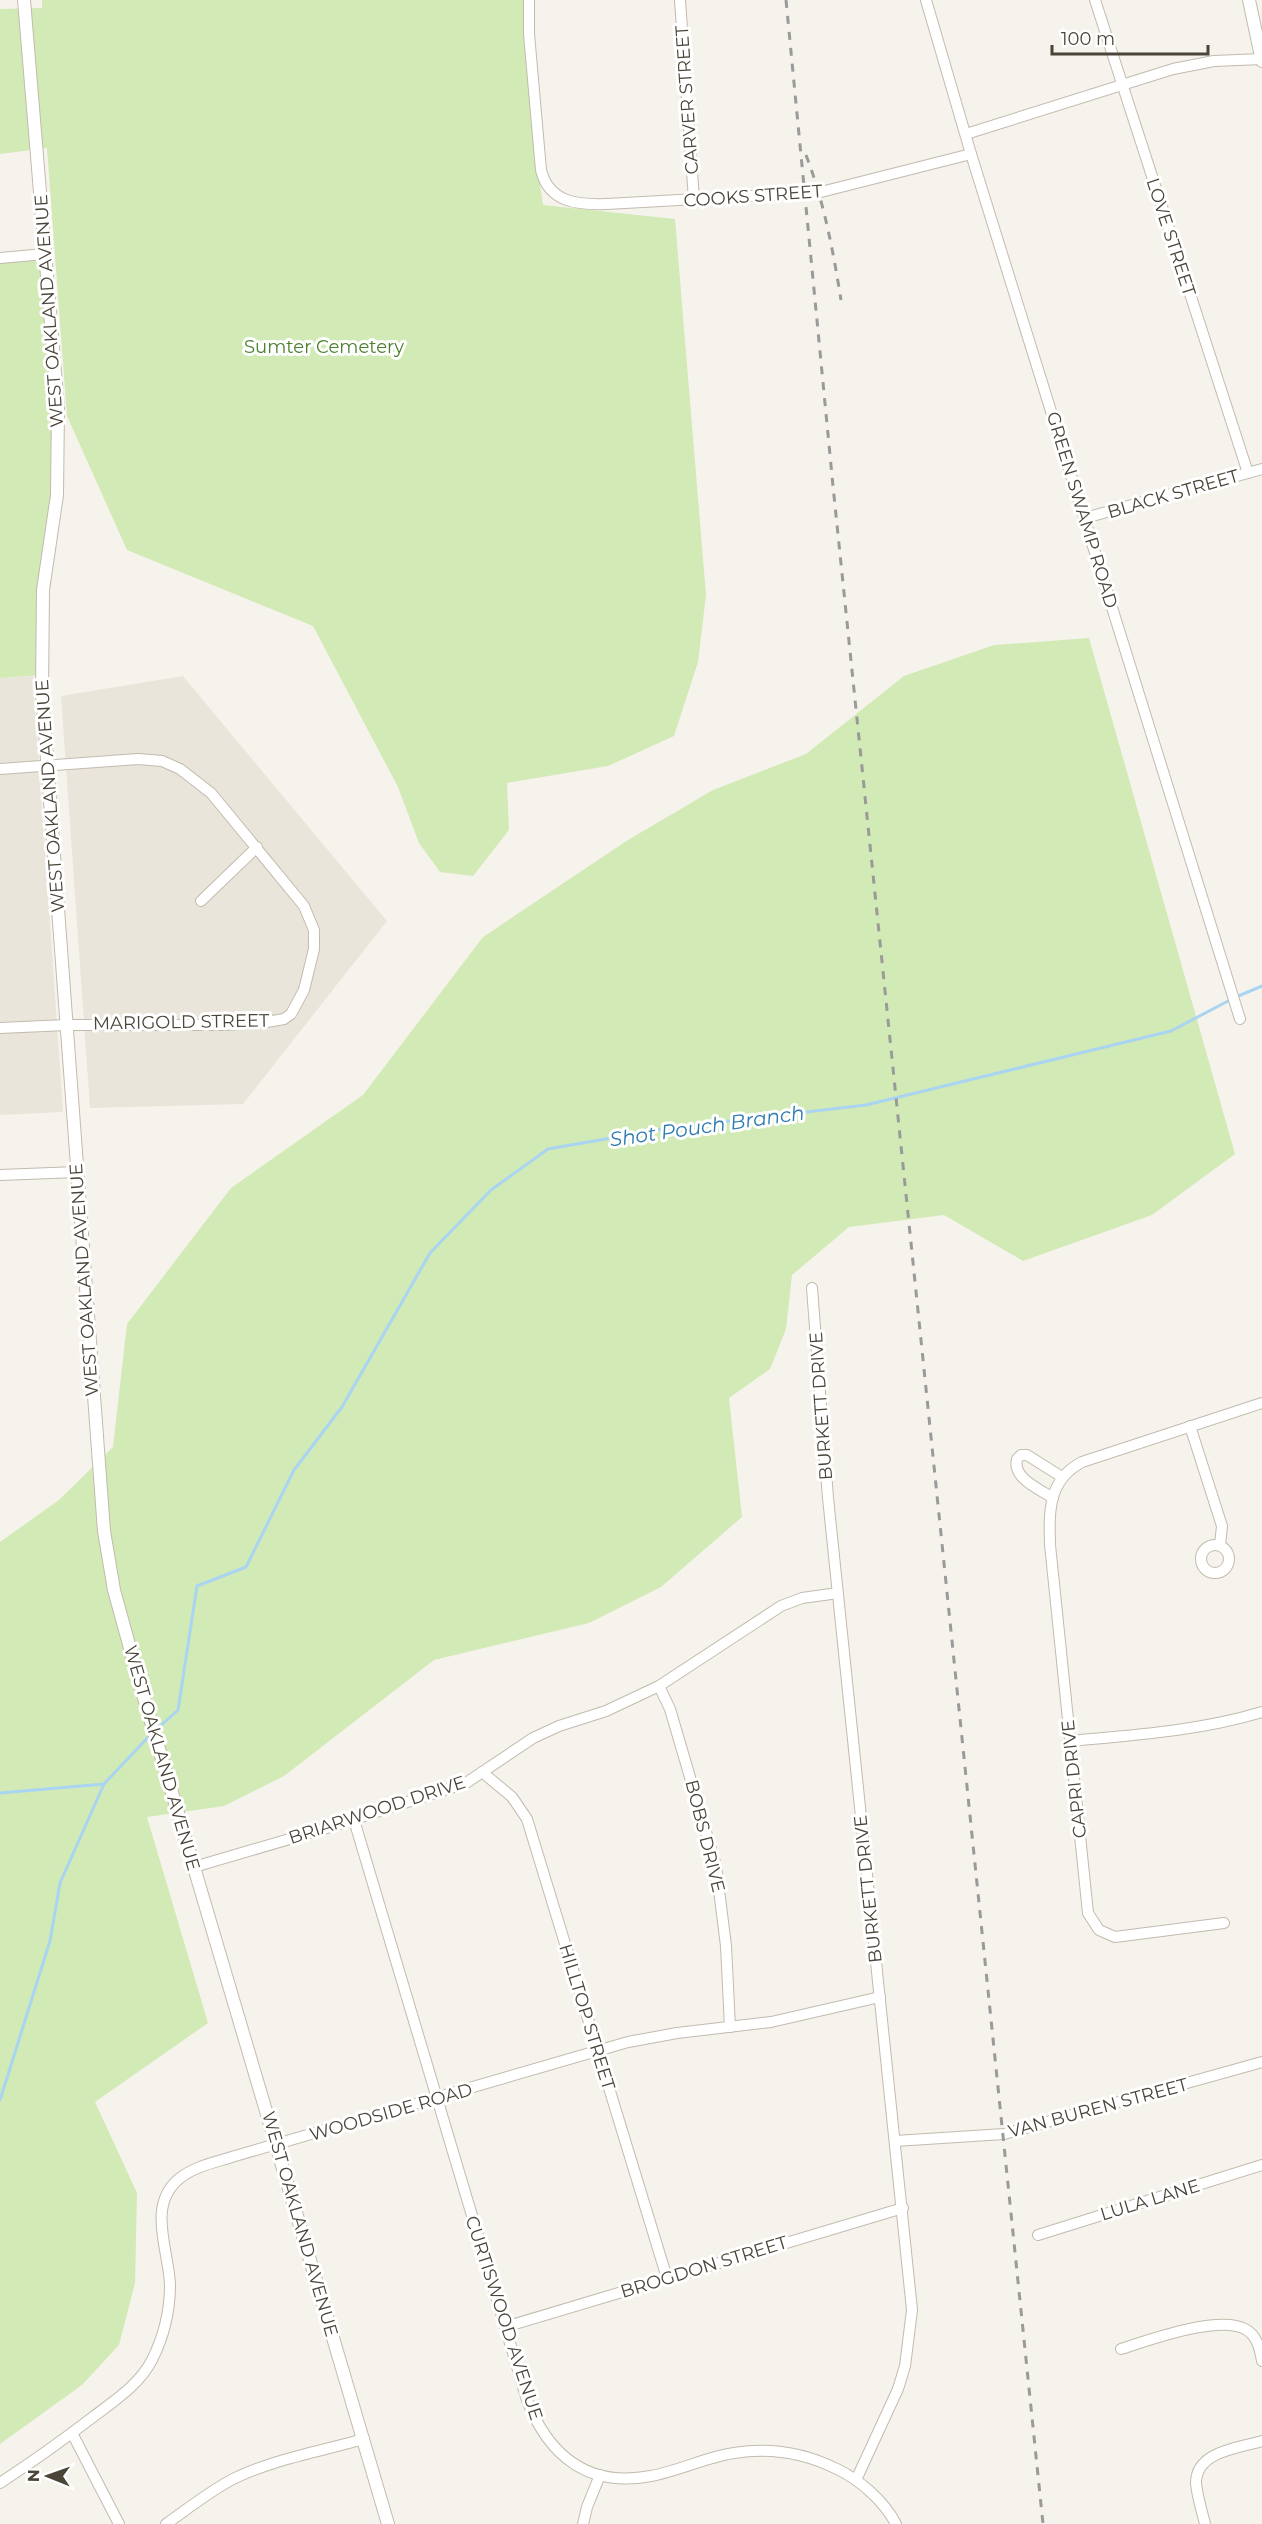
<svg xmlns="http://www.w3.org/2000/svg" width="1262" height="2524" font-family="Montserrat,sans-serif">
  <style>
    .residential { fill: #eae5da }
    .green { fill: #d2eab5 }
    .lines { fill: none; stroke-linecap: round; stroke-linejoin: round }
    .stream { stroke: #a9d4f2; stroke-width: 3 }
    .minor-casing { stroke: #c2bbae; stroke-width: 12 }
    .tertiary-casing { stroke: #c2bbae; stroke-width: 14 }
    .minor { stroke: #fff; stroke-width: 10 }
    .tertiary { stroke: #fff; stroke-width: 12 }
    .rail { stroke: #9a9a9a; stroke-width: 3; stroke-dasharray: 8 8; stroke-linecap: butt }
    .labels { text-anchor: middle; stroke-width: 6; stroke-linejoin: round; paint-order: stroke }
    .street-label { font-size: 18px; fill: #4b4439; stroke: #fff }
    .park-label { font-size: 18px; fill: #4a7f2a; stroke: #fff }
    .water-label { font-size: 20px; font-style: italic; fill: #2e7ab2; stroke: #fff }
  </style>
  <rect width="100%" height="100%" fill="#f6f3ec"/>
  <g class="residential">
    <polygon points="33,676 63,1112 0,1115 0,678"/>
    <polygon points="183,676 387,921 243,1104 90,1108 61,696"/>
  </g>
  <g class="green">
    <polygon points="42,0 524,0 532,128 543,205 675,219 706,595 698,662 674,736 608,766 507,783 509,830 473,876 440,872 419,843 398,787 313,626 127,550 67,416 47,148 0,154 0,9 42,8"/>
    <polygon points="45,254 58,408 42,675 0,678 0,258"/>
    <polygon points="1089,638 1235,1154 1152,1215 1023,1261 944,1215 849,1227 792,1275 786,1329 770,1369 729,1398 742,1517 661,1587 589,1623 434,1660 284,1776 224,1806 147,1817 208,2023 95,2102 137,2193 135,2283 119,2345 82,2385 0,2444 0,1542 59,1500 113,1447 127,1324 231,1188 363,1095 483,937 628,840 713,790 806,754 904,676 994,645"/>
  </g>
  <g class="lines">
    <g class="stream">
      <polyline points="1236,997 1262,986"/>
      <polyline points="157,1729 178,1710 197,1586 246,1567 294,1470 342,1407 430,1253 491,1190 548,1149 663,1129 866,1105 1171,1031 1230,1000"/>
      <polyline points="0,1793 104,1784"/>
      <polyline points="0,2100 50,1941 60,1883 104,1784 152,1733"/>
    </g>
    <defs>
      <g id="minor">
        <path d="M529,0V34L541,170C549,203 578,205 607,204L821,192L971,154"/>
        <polyline points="680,0 694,200"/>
        <polyline points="926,0 971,154 1240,1019"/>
        <polyline points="1095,0 1248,473"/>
        <polyline points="966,134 1173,69 1214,61 1262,59"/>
        <polyline points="0,258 45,254"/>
        <polyline points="1085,518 1262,469"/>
        <polyline points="0,769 138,759 162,761 180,769 211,793 304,906 314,930 314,949 304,990 291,1014 284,1019 261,1023 223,1025 66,1025 0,1028"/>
        <polyline points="201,901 257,847"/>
        <polyline points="0,1175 77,1172"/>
        <polyline points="812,1288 828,1498 912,2310 905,2366 898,2389 856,2480"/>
        <polyline points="1190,1426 1222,1526 1220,1545"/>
        <path d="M1053,1498C1039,1489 1012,1478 1017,1459L1021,1455H1027L1062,1477"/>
        <circle cx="1215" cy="1559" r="14"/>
        <polyline points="659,1686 670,1709 716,1866 726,1946 730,2027"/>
        <path d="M1070,1741C1135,1735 1199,1731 1262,1712"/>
        <polyline points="482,1772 512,1797 527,1819 667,2278"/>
        <path d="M354,1820L527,2400C549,2456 588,2488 651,2476C679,2471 706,2457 734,2453C770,2447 805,2453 837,2469C860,2480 884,2501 896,2524"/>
        <polyline points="194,1867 327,1828 466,1783 533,1738 559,1726 606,1711 659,1686 781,1606 802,1598 838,1593"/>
        <path d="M1224,1923L1115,1937L1099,1930L1088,1913L1050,1545C1049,1511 1048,1480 1082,1462L1262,1403"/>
        <polyline points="895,2141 1004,2134 1262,2062"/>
        <polyline points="1038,2235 1262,2165"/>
        <polyline points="505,2327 903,2208"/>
        <path d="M1121,2349C1149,2340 1218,2315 1245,2329C1257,2335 1260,2349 1262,2361"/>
        <polyline points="72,2433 119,2524"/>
        <path d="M0,2483C32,2462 63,2440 93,2417C115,2400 139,2385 152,2360C163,2338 170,2311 170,2285C169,2250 146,2205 180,2178C195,2166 217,2162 235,2156L628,2042L677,2033L771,2022L880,1997"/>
        <path d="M166,2524C189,2508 211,2490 235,2478C275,2459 321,2451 364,2439"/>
        <polyline points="583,2524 587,2507 600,2475"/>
        <path d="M1205,2524C1202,2511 1197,2496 1196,2483C1196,2451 1239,2448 1262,2441"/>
      </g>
      <g id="tertiary">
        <polyline points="24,0 58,408 57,495 43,590 42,692 104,1531 114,1590 139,1681 388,2524"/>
        <polyline points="1249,0 1262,61"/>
      </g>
    </defs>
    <use href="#minor" class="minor-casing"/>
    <use href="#tertiary" class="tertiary-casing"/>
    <use href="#minor" class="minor"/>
    <use href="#tertiary" class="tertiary"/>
    <g class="rail">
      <polyline points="786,0 833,486 1043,2524"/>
      <path d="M806,155C824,202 833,250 841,300"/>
    </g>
  </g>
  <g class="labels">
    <g class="street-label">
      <text transform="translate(687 100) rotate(-94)" y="6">CARVER STREET</text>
      <text transform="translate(753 196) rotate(-4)" y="6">COOKS STREET</text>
      <text transform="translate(1171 237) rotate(72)" y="6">LOVE STREET</text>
      <text transform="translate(49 311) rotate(-94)" y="6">WEST OAKLAND AVENUE</text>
      <text transform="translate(1173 494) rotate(-16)" y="6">BLACK STREET</text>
      <text transform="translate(1082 510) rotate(73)" y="6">GREEN SWAMP ROAD</text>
      <text transform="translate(50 796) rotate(-94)" y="6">WEST OAKLAND AVENUE</text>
      <text transform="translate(181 1022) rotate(-1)" y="6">MARIGOLD STREET</text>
      <text transform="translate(84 1280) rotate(-94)" y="6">WEST OAKLAND AVENUE</text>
      <text transform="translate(821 1406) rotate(-94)" y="6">BURKETT DRIVE</text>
      <text transform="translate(162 1758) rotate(74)" y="6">WEST OAKLAND AVENUE</text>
      <text transform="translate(1074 1779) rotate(-96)" y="6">CAPRI DRIVE</text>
      <text transform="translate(377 1810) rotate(-18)" y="6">BRIARWOOD DRIVE</text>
      <text transform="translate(705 1836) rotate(76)" y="6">BOBS DRIVE</text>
      <text transform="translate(868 1889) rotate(-96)" y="6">BURKETT DRIVE</text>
      <text transform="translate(587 2017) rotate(73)" y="6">HILLTOP STREET</text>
      <text transform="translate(1098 2108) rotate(-15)" y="6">VAN BUREN STREET</text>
      <text transform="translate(391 2112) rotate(-16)" y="6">WOODSIDE ROAD</text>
      <text transform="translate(1150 2200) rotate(-17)" y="6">LULA LANE</text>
      <text transform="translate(300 2224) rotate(74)" y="6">WEST OAKLAND AVENUE</text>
      <text transform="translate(704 2267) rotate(-17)" y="6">BROGDON STREET</text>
      <text transform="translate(504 2318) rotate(72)" y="6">CURTISWOOD AVENUE</text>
    </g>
    <g class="park-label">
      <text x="324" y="353">Sumter Cemetery</text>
    </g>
    <g class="water-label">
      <text transform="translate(707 1126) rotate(-8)" y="7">Shot Pouch Branch</text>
    </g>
  </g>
  <g transform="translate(48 2476) rotate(271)" stroke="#ffffff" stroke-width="4.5" paint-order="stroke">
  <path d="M0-4.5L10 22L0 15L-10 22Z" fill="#4b4439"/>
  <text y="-9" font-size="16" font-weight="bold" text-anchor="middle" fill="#4b4439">N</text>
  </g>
  <path d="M1052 45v9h156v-9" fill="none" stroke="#4b4439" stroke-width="3"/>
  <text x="1061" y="45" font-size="18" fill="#4b4439" stroke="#ffffff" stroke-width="4.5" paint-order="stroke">100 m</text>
</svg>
